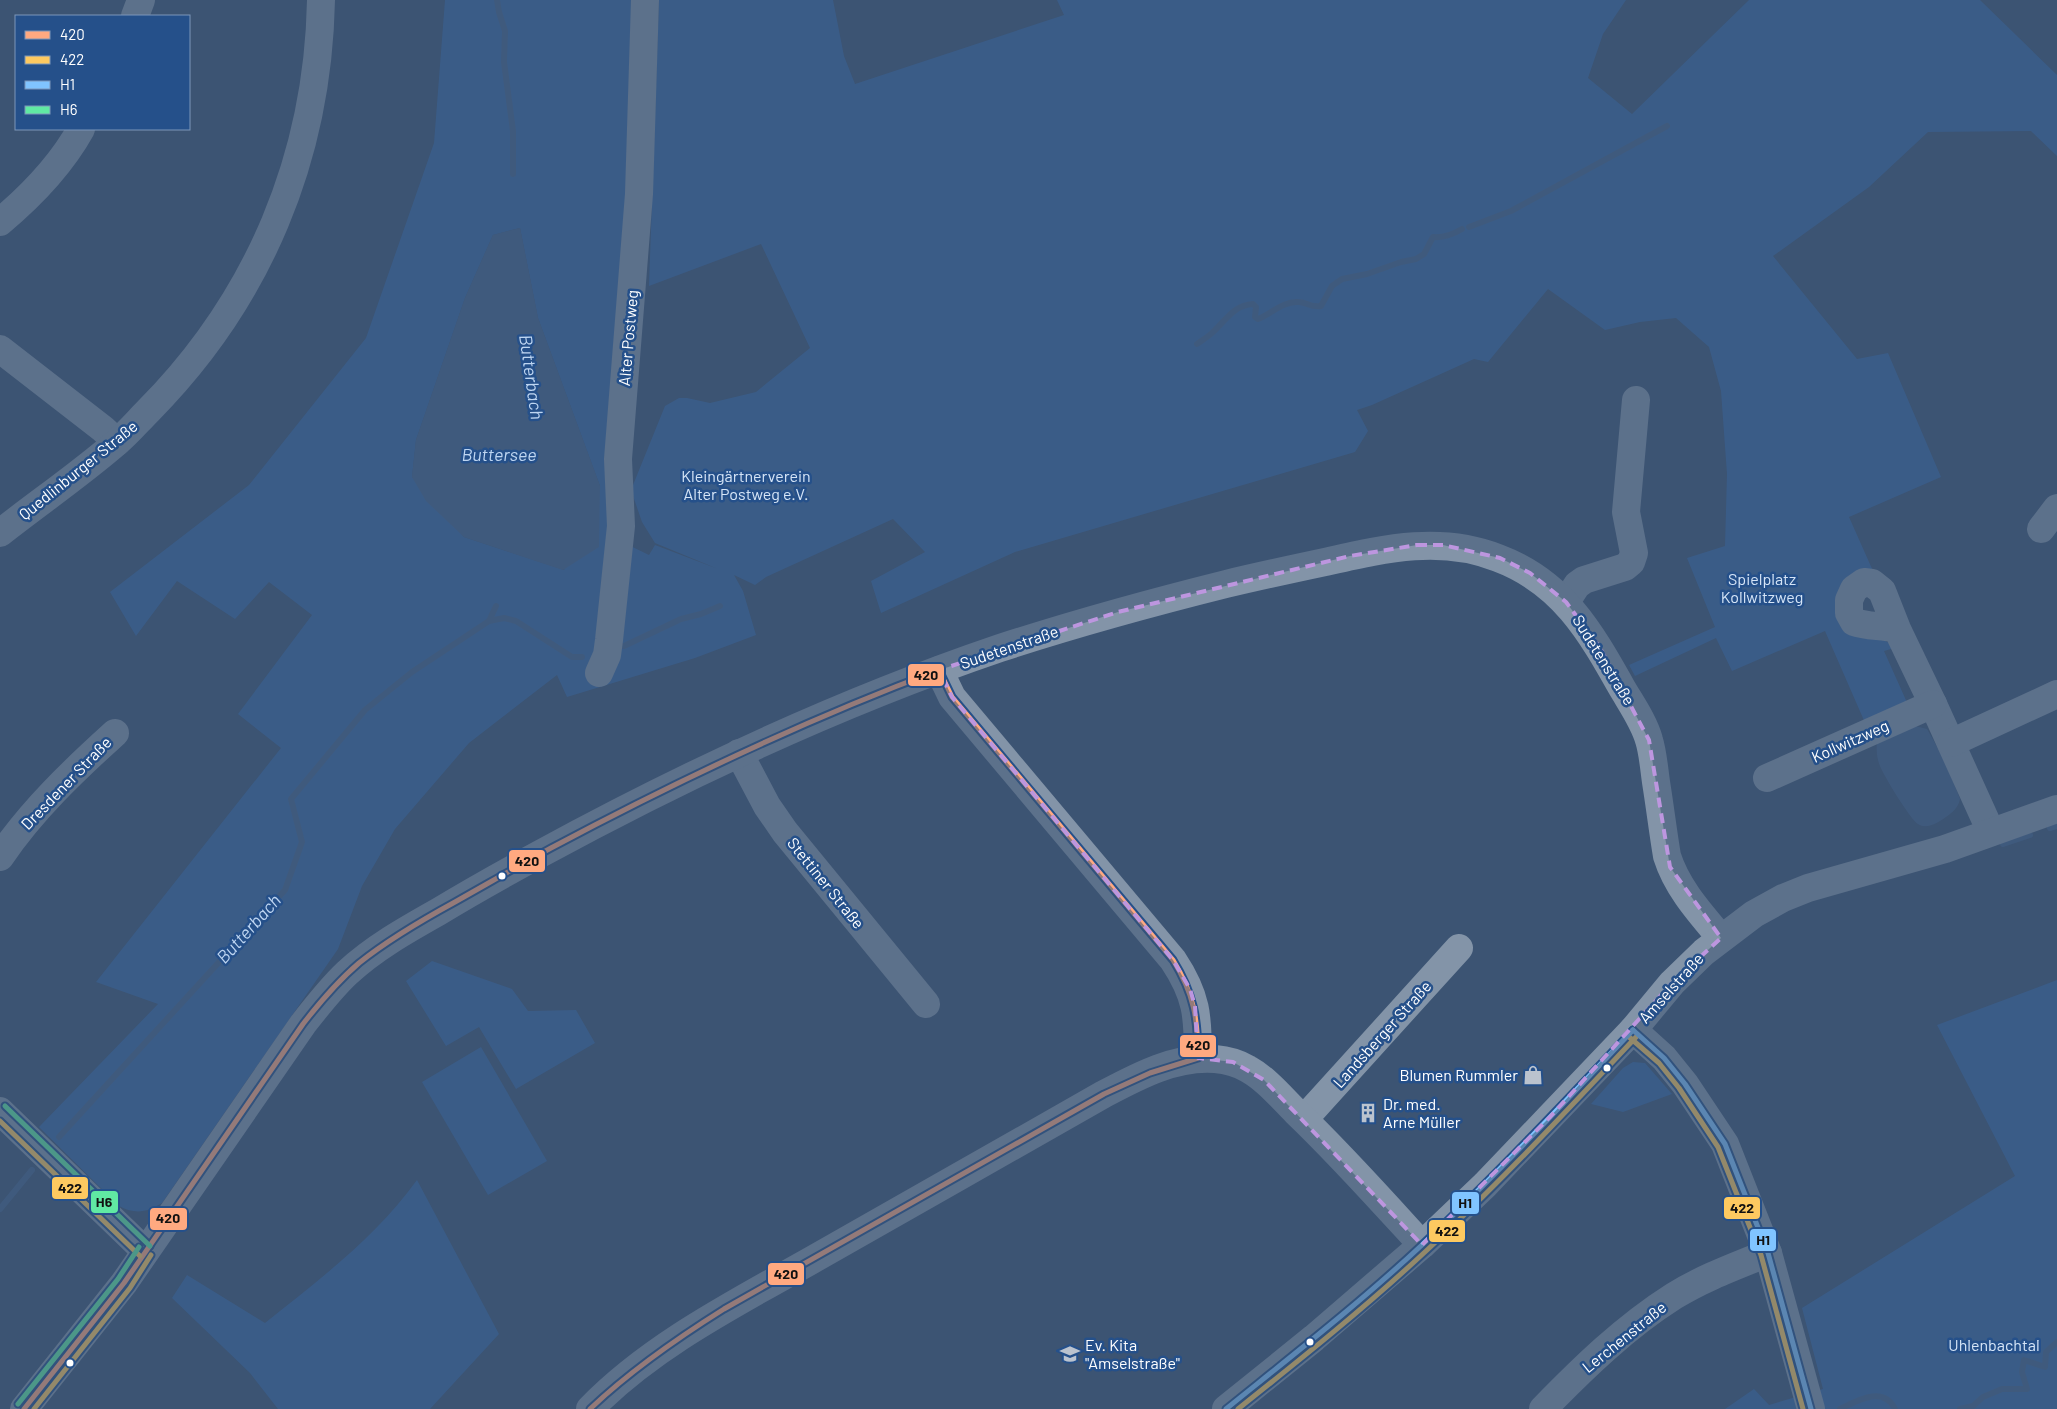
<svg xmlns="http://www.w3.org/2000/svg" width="2057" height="1409" font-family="Barlow,sans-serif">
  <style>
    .green { fill: #3967a0; fill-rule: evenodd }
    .water { fill: #44638b }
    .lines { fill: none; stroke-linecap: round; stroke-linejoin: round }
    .stream { stroke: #44638b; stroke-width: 6 }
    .minor { stroke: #8394a8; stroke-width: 28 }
    .bus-1-casing { stroke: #25508a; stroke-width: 9 }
    .bus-2-casing { stroke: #25508a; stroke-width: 9 }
    .bus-3-casing { stroke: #25508a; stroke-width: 9 }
    .bus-4-casing { stroke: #25508a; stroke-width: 9 }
    .bus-1 { stroke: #ffa980; stroke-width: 5 }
    .bus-2 { stroke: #fdc960; stroke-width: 5 }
    .bus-3 { stroke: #80c4ff; stroke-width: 5 }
    .bus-4 { stroke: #60e9a3; stroke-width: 5 }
    .marked { fill: none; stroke: #bd96df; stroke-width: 4; stroke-dasharray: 10 6; stroke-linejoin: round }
    .bus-dot { fill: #fff; stroke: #25508a; stroke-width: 2 }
    .labels { text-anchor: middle; stroke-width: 5; stroke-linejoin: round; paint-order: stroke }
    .street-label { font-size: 16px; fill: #fff; stroke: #25508a }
    .park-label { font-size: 16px; fill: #d6e5f7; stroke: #25508a }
    .poi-label { font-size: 16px; fill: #fff; stroke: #25508a; text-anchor: start }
    .water-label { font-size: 18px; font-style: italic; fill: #bed5f1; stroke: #25508a }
    .line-badge { stroke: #25508a; stroke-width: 2 }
    .pale-badge-label { font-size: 14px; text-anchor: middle; font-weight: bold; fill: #111 }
  </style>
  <rect width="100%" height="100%" fill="#3c5473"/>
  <g class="green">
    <path d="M445,0H635L610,536L649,555L655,545L718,569L655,543L642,522L631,490L665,406L679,398H687L710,403L756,392L810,348L761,244L649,286L659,0H833L844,56L855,84L1064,15L1057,0H1626L1603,34L1588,78L1632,114L1749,0H1980L2057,75V156L2031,131L1928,132L1869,187L1773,256L1857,359L1888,353L1941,477L1849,517L1873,571L1851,634L1863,638L1881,639L1898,647L1884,651L1909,707L1866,725L1825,631L1732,671L1716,638L1635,676L1629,665L1715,627L1687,558L1725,546L1727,474L1721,391L1709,347L1676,318L1640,322L1605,330L1548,289L1488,362L1474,359L1372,405L1357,410L1368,431L1355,452L1015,552L881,613L871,581L925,552L893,519L766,577L755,585L734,575L743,591L756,635L695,658L567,697L557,675L469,743L395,829L362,886L338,949L162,1203C147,1212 136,1215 119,1206L39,1127L158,1004L96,982L281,748L238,714L312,615L269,582L235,619L177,581L136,636L110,592L249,485L366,338L434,143ZM520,228L538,318L600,486L564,570L464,537L412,477L416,440L465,298L493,235Z"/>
    <polygon points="432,961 512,989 528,1011 576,1010 595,1043 516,1089 479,1027 446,1046 406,981"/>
    <polygon points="2057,980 2057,1409 1725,1409 1754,1389 1769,1405 1823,1389 1802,1308 2015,1176 1937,1025"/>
    <polygon points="481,1047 547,1161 488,1195 422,1082"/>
    <polygon points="1633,1062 1645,1063 1672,1094 1623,1112 1591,1104 1623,1068"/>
    <path d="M417,1180L499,1334L430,1409H278L250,1373L172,1298L187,1275L265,1323C320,1279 376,1237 417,1180Z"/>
  </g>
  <g class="water">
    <polygon points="520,228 538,318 600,486 599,547 563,570 464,537 426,501 412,477 416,440 465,298 493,235"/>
    <path d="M1915,726L1927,729L1945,761L1960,799C1958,808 1953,812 1946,817C1939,822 1927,830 1918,824C1910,819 1884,776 1880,766C1877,759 1876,750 1877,743Z"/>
  </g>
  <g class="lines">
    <g class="stream">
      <polyline points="497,0 499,12 505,31 504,62 513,131 513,174"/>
      <polyline points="1469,227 1511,211 1667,126"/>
      <path d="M1197,344C1202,340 1208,337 1213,332C1226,320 1234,305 1253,304L1256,307L1255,317L1258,319C1271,314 1283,301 1298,302C1307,302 1311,308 1321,306L1332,286L1342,279L1367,274L1401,262L1416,259L1424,254L1433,237C1444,238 1452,235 1462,229"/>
      <polyline points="489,621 504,618 516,621 572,657 582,657"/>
      <polyline points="624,646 681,619 701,614 720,606"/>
      <polyline points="2050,828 2057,826"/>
      <polyline points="2003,844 2030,835"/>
      <polyline points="59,1137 285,890 302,842 291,799 365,710 412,672 489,621 496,606"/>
      <polyline points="0,1209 32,1170"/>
      <path d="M1840,1409C1857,1401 1883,1385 1895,1409"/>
      <polyline points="1960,1409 1973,1406 1983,1397 2002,1389 2027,1389 2022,1372 2024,1360 2045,1367 2046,1352 2057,1342"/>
    </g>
    <g class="minor">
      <polyline points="135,16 141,0"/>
      <path d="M0,222C31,196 61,165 81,129"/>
      <polyline points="0,349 103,429 117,442"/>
      <polyline points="2041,529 2057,508"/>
      <path d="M0,533C38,503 79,475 116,443C128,433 138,421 148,411C259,299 318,157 321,0"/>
      <polyline points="1566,602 1577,585 1584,580 1625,567 1631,562 1634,553 1626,512 1636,400"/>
      <path d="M1897,629C1882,625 1868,627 1854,622L1849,613V600L1854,589L1864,582L1872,583L1882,591L1897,629L1933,704L1991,832"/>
      <path d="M939,670L952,697L1173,960C1197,996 1198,1016 1198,1058"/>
      <polyline points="599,673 607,655 609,640 621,526 618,459 639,194 645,0"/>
      <polyline points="1951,743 2057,694"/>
      <polyline points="739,753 767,806 785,832 926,1004"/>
      <polyline points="1767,778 1933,704"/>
      <path d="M0,857C32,810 73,771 115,733"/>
      <polyline points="1633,1030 1664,1058 1685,1084 1725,1144 1768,1253 1811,1409"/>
      <polyline points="0,1111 145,1251"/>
      <polyline points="1304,1119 1459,948"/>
      <path d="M24,1409L124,1283L303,1024C317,1006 331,988 347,973C374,948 406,930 438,912C471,892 505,873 540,854C687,774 841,702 1000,648C1074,624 1150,603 1226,584C1259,576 1292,569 1325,562C1383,549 1440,535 1498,558C1562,582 1590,631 1622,688C1632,705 1644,722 1649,740C1653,753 1654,768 1656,782C1660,807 1663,832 1667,856C1677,888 1700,913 1721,938"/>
      <path d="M590,1409C651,1346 736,1303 812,1260C909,1205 1007,1149 1104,1094C1138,1076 1175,1056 1215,1059C1227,1060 1238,1063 1248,1069C1266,1079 1281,1097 1296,1112C1340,1154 1381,1200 1422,1245"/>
      <polyline points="1226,1409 1314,1338 1422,1245 1485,1185 1550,1117 1633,1030 1672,983 1704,952 1754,914 1783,898 1808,888 1945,849 2057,809"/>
      <path d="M1543,1409C1583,1368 1625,1327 1674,1296C1703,1278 1736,1266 1768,1253"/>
    </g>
    <defs>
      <path id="bus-1" d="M24,1409L124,1283L303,1024C320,1002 338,981 359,963C389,939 422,920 455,902C487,884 518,866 551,848C677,781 805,720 939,670L952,697L1173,960C1194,994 1198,1019 1198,1058L1150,1073L1104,1094L724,1309C676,1339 631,1370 590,1409"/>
      <g id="bus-2">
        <polyline points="1628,1036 1659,1063 1679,1088 1718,1147 1761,1255 1803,1409"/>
        <polyline points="0,1121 140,1256"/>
        <polyline points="34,1409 130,1288 151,1255"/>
        <path d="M1238,1409C1302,1358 1366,1307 1426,1251C1500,1183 1569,1108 1638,1035"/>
      </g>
      <g id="bus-3">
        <polyline points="1633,1030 1664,1058 1685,1084 1725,1144 1768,1253 1811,1409"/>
        <path d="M1226,1409C1293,1355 1361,1302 1423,1244C1496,1175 1565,1102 1633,1030"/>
      </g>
      <g id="bus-4">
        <polyline points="5,1106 150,1246"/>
        <polyline points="18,1404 118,1279 139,1247"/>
      </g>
    </defs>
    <use href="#bus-1" class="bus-1-casing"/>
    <use href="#bus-2" class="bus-2-casing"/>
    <use href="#bus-3" class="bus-3-casing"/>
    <use href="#bus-4" class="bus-4-casing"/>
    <use href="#bus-1" class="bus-1"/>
    <use href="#bus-2" class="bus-2"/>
    <use href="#bus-3" class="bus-3"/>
    <use href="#bus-4" class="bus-4"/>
  </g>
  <path d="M0 0H2057V1409H0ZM1417,545H1443L1500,558L1530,573L1566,602L1600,648L1649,740L1670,867L1721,938L1672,983L1550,1117L1422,1245L1264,1080L1233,1062L1198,1058L1195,1006L1190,989L1173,960L952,697L939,670L1118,612L1350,556Z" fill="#3c5473" fill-opacity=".55" fill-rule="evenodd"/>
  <path class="marked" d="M1417,545H1443L1500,558L1530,573L1566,602L1600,648L1649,740L1670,867L1721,938L1672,983L1550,1117L1422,1245L1264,1080L1233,1062L1198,1058L1195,1006L1190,989L1173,960L952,697L939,670L1118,612L1350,556Z"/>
  <defs>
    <symbol id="shop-bare" viewBox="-9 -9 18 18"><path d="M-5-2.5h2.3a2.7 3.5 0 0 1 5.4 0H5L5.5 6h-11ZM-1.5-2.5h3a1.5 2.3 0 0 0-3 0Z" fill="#bbc3ce" stroke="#25508a" stroke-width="2.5" paint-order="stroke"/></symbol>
    <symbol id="building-bare" viewBox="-9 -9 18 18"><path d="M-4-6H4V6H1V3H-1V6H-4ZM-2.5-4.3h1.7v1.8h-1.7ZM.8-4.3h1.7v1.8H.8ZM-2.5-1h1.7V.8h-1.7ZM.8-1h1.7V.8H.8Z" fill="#bbc3ce" stroke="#25508a" stroke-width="2.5" paint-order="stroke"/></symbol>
    <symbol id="school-bare" viewBox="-9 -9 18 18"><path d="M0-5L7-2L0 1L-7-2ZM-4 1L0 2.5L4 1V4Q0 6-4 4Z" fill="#bbc3ce" stroke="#25508a" stroke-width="2.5" paint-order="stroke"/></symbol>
  </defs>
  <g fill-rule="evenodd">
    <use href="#shop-bare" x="1519" y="1061" width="28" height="28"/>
    <use href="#building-bare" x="1354" y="1099" width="28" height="28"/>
    <use href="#school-bare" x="1056" y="1340" width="28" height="28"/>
  </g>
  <g class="bus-dot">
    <circle cx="502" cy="876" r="4.5"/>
    <circle cx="1607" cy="1068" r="4.5"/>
    <circle cx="1310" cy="1342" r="4.5"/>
    <circle cx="70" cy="1363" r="4.5"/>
  </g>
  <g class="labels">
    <g class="street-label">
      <text transform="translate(628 338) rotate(-85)" y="6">Alter Postweg</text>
      <text transform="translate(78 470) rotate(-39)" y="6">Quedlinburger Straße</text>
      <text transform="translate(1009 647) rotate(-19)" y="6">Sudetenstraße</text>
      <text transform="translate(1604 660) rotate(58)" y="6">Sudetenstraße</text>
      <text transform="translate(1850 741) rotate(-24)" y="6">Kollwitzweg</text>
      <text transform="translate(66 783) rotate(-46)" y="6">Dresdener Straße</text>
      <text transform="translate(826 883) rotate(51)" y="6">Stettiner Straße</text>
      <text transform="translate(1671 988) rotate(-48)" y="6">Amselstraße</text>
      <text transform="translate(1382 1034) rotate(-48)" y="6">Landsberger Straße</text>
      <text transform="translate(1624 1337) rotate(-39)" y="6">Lerchenstraße</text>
    </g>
    <g class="park-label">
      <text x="746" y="482">Kleingärtnerverein<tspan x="746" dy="18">Alter Postweg e.V.</tspan></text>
      <text x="1762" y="585">Spielplatz<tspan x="1762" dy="18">Kollwitzweg</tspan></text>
      <text x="1994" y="1351">Uhlenbachtal</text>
    </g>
    <g class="poi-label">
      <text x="1518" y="1081" text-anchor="end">Blumen Rummler</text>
      <text x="1383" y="1110">Dr. med.<tspan x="1383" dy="18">Arne Müller</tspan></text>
      <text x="1085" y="1351">Ev. Kita<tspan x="1085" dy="18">"Amselstraße"</tspan></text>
    </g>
    <g class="water-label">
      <text transform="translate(531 377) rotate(82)" y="6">Butterbach</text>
      <text x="499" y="461">Buttersee</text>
      <text transform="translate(249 929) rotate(-48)" y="6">Butterbach</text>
    </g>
  </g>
  <g class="line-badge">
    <rect x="907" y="663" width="38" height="24" rx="5" fill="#ffa980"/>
    <rect x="508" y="849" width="38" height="24" rx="5" fill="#ffa980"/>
    <rect x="1179" y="1034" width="38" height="24" rx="5" fill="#ffa980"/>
    <rect x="51" y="1176" width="38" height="24" rx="5" fill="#fdc960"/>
    <rect x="90" y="1190" width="29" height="24" rx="5" fill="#60e9a3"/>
    <rect x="1451" y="1191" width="29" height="24" rx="5" fill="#80c4ff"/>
    <rect x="1723" y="1196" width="38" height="24" rx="5" fill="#fdc960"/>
    <rect x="149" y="1207" width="39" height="24" rx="5" fill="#ffa980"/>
    <rect x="1428" y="1219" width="38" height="24" rx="5" fill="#fdc960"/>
    <rect x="1749" y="1228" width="28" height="24" rx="5" fill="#80c4ff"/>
    <rect x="767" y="1262" width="38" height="24" rx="5" fill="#ffa980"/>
  </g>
  <g class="pale-badge-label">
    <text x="926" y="680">420</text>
    <text x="527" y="866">420</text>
    <text x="1198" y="1050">420</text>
    <text x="70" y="1193">422</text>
    <text x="104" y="1207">H6</text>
    <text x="1465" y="1208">H1</text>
    <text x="1742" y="1213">422</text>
    <text x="168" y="1223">420</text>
    <text x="1447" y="1236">422</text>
    <text x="1763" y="1245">H1</text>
    <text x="786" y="1279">420</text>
  </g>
  <rect x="15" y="15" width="175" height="115" fill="#25508a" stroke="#7c96b9"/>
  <rect x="25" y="31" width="25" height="8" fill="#ffa980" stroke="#7c96b9"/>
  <text x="60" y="40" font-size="15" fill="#ffffff">420</text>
  <rect x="25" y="56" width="25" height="8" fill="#fdc960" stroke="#7c96b9"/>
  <text x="60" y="65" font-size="15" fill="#ffffff">422</text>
  <rect x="25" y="81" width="25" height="8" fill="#80c4ff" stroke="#7c96b9"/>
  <text x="60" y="90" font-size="15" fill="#ffffff">H1</text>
  <rect x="25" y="106" width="25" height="8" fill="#60e9a3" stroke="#7c96b9"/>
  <text x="60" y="115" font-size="15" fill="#ffffff">H6</text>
</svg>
